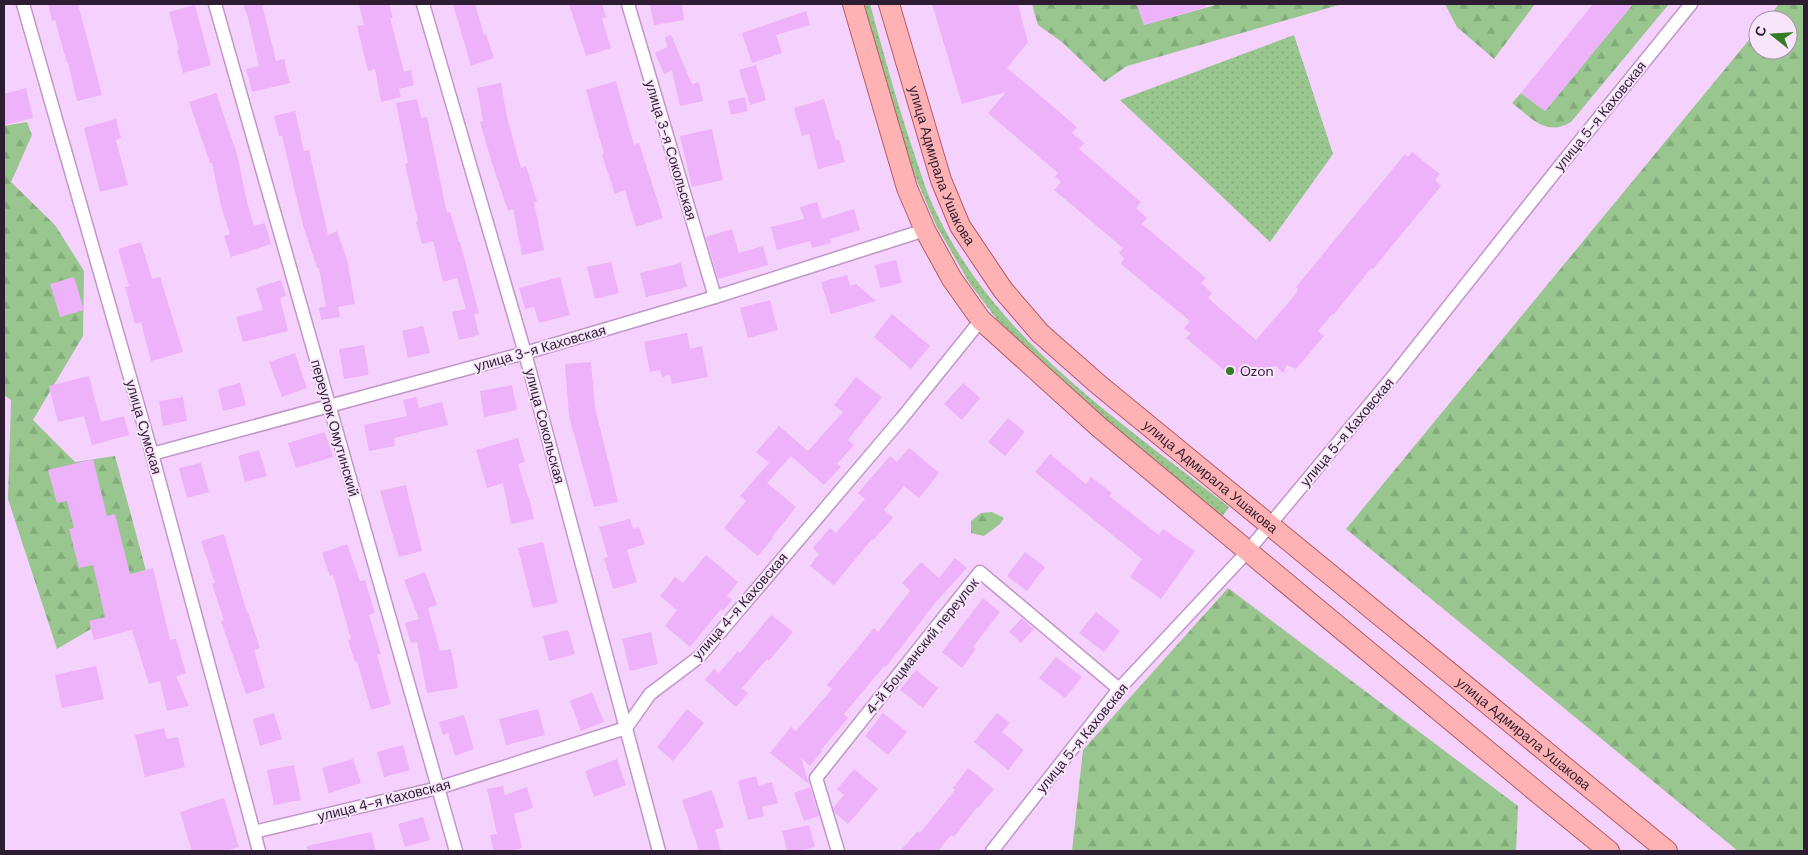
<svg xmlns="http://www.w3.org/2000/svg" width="1808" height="855" font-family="'DM Sans',sans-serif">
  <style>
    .grass { fill: url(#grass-dots) }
    .forest { fill: url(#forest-firs) }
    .building { fill: #edb2fa }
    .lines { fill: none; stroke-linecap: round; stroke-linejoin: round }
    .minor-casing { stroke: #c196cb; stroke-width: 15 }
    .primary-casing { stroke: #b55c66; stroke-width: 22 }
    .minor { stroke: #fff; stroke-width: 12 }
    .primary { stroke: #feb2b4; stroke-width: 20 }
    .poi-dot { fill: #337c21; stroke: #f8e5fc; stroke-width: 2 }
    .labels { text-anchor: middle; stroke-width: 4; stroke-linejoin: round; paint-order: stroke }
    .street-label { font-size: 14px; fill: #2e1d32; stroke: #f8e5fc }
    .poi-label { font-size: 14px; fill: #2e1d32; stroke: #f8e5fc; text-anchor: start }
  </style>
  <defs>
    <pattern id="grass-dots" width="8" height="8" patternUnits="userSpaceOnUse" patternTransform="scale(1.25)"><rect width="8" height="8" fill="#98c68e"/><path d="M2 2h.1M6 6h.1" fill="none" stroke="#83aa7b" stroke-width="1.8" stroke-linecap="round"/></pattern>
    <pattern id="forest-firs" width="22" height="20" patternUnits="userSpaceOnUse" patternTransform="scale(1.25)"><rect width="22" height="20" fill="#98c68e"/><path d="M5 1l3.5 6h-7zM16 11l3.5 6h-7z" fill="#83aa7b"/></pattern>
  </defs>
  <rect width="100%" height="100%" fill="#f5d1fd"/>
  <g class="grass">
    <path d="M864,4H870C884,55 898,106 915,156C920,170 924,185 930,199C990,337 1115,417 1229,507L1222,517L1120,434L1008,334L970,284L936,225L911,167Z"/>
    <polygon points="1294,35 1333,154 1270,242 1120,100"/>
  </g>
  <g class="forest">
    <polygon points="1032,4 1137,4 1144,25 1219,4 1342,4 1127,66 1104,82 1062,42 1038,25"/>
    <polygon points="1445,4 1535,4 1494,59 1457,27"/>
    <path d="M1633,4H1669L1571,122C1546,137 1532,118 1512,103L1521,93L1545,111Z"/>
    <polygon points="1779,4 1804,4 1804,851 1738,851 1346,529 1758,29 1758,50 1788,50 1788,20 1766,20"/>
    <polygon points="27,122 32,135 11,182 55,225 84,271 83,336 33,420 75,462 115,456 152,593 57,649 8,499 11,400 4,395 4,126"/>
    <polygon points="992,512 1004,518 1000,524 984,536 971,533 971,521 981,513"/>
    <polygon points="1228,588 1518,806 1516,851 1072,851 1083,750"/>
  </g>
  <g class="building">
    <polygon points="48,4 78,4 102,95 77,101 68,63 67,63 55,20 52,21"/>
    <polygon points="243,4 262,4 276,61 284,59 290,83 252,92 246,69 259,66 248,18"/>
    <polygon points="359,4 389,4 393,18 390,18 404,72 411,70 414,85 399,89 401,97 381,102 375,69 368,71 357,26 364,25"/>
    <polygon points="453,4 475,4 484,35 486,34 494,58 471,66"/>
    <polygon points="569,4 602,4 606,17 602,19 611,48 586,56"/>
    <polygon points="650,4 682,4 684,20 654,25"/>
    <polygon points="932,4 1018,4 1028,42 1007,68 1077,127 1072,133 1084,143 1079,149 1141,202 1136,208 1147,218 1142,224 1206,278 1201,283 1212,293 1208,298 1256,340 1295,295 1298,289 1296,287 1405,154 1408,157 1412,152 1440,174 1435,180 1441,186 1373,269 1371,268 1334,314 1332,314 1318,331 1324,336 1296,369 1287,365 1283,373 1276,366 1241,374 1239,372 1232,377 1186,338 1191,333 1184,328 1190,321 1121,264 1124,258 1119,253 1123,248 1054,190 1061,182 1055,177 1058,173 988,113 1006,92 962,104"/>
    <polygon points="1137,4 1205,4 1206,7 1144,25"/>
    <polygon points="1593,4 1633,4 1545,111 1521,93"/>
    <polygon points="195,5 211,65 183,73 177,50 179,50 169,12"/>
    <polygon points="806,11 810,25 776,35 782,53 752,63 742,33"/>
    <polygon points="671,35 692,84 699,82 703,101 680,106 672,71 664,74 655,53 667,47 665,37"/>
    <polygon points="756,65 766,100 750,105 739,70"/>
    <polygon points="616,81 634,145 639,143 663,218 636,227 625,190 615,194 602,155 604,154 586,90"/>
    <polygon points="501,83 508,121 521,168 526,166 537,201 534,202 544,250 522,255 513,209 508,211 491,160 480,122 483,121 477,88"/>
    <polygon points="26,88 33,118 4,125 4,94"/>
    <polygon points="216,93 237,154 247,202 254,226 265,223 271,244 231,257 224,236 230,234 221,206 212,163 210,163 189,102"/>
    <polygon points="745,97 748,111 731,115 728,101"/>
    <polygon points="417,99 421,118 427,117 447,213 450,212 459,242 460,242 479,313 474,314 479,335 459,340 452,312 466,309 457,278 443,282 433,241 422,244 416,222 418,221 405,164 408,163 396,103"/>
    <polygon points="824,99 836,140 839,139 845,162 818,169 809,134 802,136 794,108"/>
    <polygon points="295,111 304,151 309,150 328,235 337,231 347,259 355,304 338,307 340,317 321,320 319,308 326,306 319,268 317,268 303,225 282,136 279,136 274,116"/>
    <polygon points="116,119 121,138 116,140 128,185 100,192 84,128"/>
    <polygon points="712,129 723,180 692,187 680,136"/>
    <polygon points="817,202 822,219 854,209 860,230 830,239 831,243 812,248 810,241 777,250 771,227 804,219 800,207"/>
    <polygon points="732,229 739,253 763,246 768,265 718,279 706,237"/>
    <polygon points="141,242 152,279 160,277 183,352 151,361 141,322 135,324 125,287 129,286 118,249"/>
    <polygon points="896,260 902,283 880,288 875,265"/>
    <polygon points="611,262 619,293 595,299 587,267"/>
    <polygon points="681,263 687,287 646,297 640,273"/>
    <polygon points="847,275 850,286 856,284 876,301 831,314 821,282"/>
    <polygon points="74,277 84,310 60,317 50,284"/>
    <polygon points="560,277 570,315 539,323 534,307 525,309 519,288"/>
    <polygon points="281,280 286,296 280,298 288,331 243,342 236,317 263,310 256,288"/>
    <polygon points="770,300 778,330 748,338 740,308"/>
    <polygon points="892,314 930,346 911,369 874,337"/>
    <polygon points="423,326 430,353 408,358 402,331"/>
    <polygon points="687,333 690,349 702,346 708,377 672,384 670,375 662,377 660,370 650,372 644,342"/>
    <polygon points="364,345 369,375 344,379 339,349"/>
    <polygon points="295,353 307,388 282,397 269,362"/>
    <polygon points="591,362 595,407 618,502 594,507 569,416 565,364"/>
    <polygon points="89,376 101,422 124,416 129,435 92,445 84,416 58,422 49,386"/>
    <polygon points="856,377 882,397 848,440 854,445 837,464 841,467 824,485 791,456 767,483 796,507 772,537 773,538 758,556 724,528 746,501 740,496 769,463 756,452 779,426 808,451 843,412 834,405"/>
    <polygon points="240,383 246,405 223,411 218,389"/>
    <polygon points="963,383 980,398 962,420 944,404"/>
    <polygon points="512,385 517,410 484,417 480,391"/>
    <polygon points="183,397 187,421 163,426 159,401"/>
    <polygon points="416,397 419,408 442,402 448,425 394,438 395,446 369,451 364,425 407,416 403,400"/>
    <polygon points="1008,418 1025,432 1005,456 988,442"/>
    <polygon points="325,432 333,457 296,468 288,443"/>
    <polygon points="518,438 525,462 518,464 528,497 529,497 534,519 511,524 503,483 487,488 476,450"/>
    <polygon points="909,448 939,473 919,498 904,486 884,510 893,518 873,540 872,539 834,585 810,566 819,554 813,548 830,528 836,533 865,499 858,493 890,456 897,462"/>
    <polygon points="259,450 267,476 245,482 238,456"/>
    <polygon points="1050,454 1086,484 1091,477 1112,493 1109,496 1159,535 1163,529 1195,551 1161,599 1130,577 1142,559 1035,472"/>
    <polygon points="93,459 107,516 115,514 130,574 153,568 170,640 176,639 186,673 176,676 189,706 167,711 160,681 149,684 132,630 94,640 89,621 105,617 93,565 79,568 69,529 74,528 67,501 57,503 48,470"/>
    <polygon points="201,463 209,492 187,498 179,468"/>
    <polygon points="406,485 422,551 399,557 380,491"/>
    <polygon points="630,519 633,529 639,527 645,544 627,550 637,582 613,589 604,558 608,557 599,527"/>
    <polygon points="224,534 247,613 248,612 260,648 254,650 265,688 246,694 221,621 224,620 212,584 215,583 201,541"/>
    <polygon points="543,542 558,603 533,608 518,548"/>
    <polygon points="347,544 360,581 365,580 375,613 369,615 381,654 377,655 391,704 371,710 357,661 355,662 348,640 351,639 333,575 330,576 322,553"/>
    <polygon points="1025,552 1045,567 1027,591 1007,576"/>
    <polygon points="706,555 738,582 727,596 732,600 723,611 721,609 690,647 665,626 677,610 660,596 675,577 683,583"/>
    <polygon points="955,558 967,568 935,603 886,667 884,666 844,714 848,718 821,750 822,751 810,766 801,758 809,784 770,753 791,727 796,731 832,689 827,685 874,628 878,632 910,591 902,583 921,562 939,578"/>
    <polygon points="425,572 437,605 428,608 440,651 451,649 458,688 427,693 417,642 411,643 405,623 419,619 404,580"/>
    <polygon points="983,598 1000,612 973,647 976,649 962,668 942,652"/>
    <polygon points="1096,612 1120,631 1104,652 1079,633"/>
    <polygon points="771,615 793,632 769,661 767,659 742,688 748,693 736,707 705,680 714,669 719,673 738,651 740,653"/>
    <polygon points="1022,618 1034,629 1021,643 1009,632"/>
    <polygon points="568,630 575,654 549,661 543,636"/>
    <polygon points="651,632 658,664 630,671 622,639"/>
    <polygon points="1056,657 1082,677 1065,698 1039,678"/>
    <polygon points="96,666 104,699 62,708 55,675"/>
    <polygon points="916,670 938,688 923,708 900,690"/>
    <polygon points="592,692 604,722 581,731 570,701"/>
    <polygon points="538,709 545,735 506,745 499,719"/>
    <polygon points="687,709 704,723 673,761 657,747"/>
    <polygon points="274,713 282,739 260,746 253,719"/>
    <polygon points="883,713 907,732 888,755 865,736"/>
    <polygon points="997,713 1010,723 1002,732 1024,750 1008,770 974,742"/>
    <polygon points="464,715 474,749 455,756 448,733 443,735 439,722"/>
    <polygon points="164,728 167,739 178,737 185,767 145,777 135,735"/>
    <polygon points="403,745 410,770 384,777 377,752"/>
    <polygon points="353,759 361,783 329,793 322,768"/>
    <polygon points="617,759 626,785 594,797 585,771"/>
    <polygon points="294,765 301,800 274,805 267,770"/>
    <polygon points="968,768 994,789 978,808 977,807 954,837 951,835 938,851 900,851 918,831 920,833 955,790 953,788"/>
    <polygon points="854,769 878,789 848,824 835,813 833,808 844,795 837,789"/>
    <polygon points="756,776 759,786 772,782 778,803 762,807 764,816 748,820 738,781"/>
    <polygon points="503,786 505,795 527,787 533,808 514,814 522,848 510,851 494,851 490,835 497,834 487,789"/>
    <polygon points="810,787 819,816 804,821 794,793"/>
    <polygon points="712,790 724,827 715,830 721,851 699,851 682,800"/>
    <polygon points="224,798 239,847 225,851 192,851 180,812"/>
    <polygon points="423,817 430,840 405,847 398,824"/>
    <polygon points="809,825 815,847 798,851 787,851 782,831"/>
    <polygon points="371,832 376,851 308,851 307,846"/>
  </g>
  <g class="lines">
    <defs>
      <g id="minor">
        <polyline points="23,4 152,454 259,851"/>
        <polyline points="215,4 456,851"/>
        <polyline points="423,4 525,353 659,851"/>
        <polyline points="628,4 715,297"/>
        <polyline points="152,454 525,353 715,297 925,230"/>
        <polyline points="254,832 438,788 626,728 650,694 699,657 902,418 981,320"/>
        <polyline points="838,851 816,778 980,572 1119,689"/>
        <polyline points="992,851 1119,689 1248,551 1395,374 1559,167 1691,4"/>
      </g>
      <g id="primary">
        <polyline points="853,4 907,188 925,230 952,279 981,320 1099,427 1538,793 1609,851"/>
        <path id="s1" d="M889,4L941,180L960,226L1003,290L1040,333L1099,385L1667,851"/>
      </g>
    </defs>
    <use href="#minor" class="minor-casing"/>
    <use href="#primary" class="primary-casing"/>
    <use href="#minor" class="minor"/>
    <use href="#primary" class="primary"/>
  </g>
  <circle class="poi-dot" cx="1230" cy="371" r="5"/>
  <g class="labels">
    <g class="street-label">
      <text transform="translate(1600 116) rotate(-51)" y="5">улица 5-я Каховская</text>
      <text transform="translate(671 150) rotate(73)" y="5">улица 3-я Сокольская</text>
      <text dy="5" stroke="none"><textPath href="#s1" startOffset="170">улица Адмирала Ушакова</textPath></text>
      <text transform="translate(540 348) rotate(-16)" y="5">улица 3-я Каховская</text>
      <text transform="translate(545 426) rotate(75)" y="5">улица Сокольская</text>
      <text transform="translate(144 427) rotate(74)" y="5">улица Сумская</text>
      <text transform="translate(335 428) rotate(74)" y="5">переулок Омутинский</text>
      <text transform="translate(1347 432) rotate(-50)" y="5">улица 5-я Каховская</text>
      <text dy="5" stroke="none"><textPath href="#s1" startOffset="590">улица Адмирала Ушакова</textPath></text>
      <text transform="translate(740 606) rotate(-49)" y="5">улица 4-я Каховская</text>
      <text transform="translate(922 646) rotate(-51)" y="5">4-й Боцманский переулок</text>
      <text dy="5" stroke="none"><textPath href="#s1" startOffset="995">улица Адмирала Ушакова</textPath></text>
      <text transform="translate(1082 738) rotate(-51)" y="5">улица 5-я Каховская</text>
      <text transform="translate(384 800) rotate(-14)" y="5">улица 4-я Каховская</text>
    </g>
    <g class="poi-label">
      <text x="1240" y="376">Ozon</text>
    </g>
  </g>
  <rect width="1808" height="855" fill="none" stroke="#2e1d32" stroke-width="10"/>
  <g transform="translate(1773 35) rotate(287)"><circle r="24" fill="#f8e5fc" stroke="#a795ab"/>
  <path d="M0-4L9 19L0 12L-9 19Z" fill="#337c21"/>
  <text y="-8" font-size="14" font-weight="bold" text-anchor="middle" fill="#2e1d32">С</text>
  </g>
</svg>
